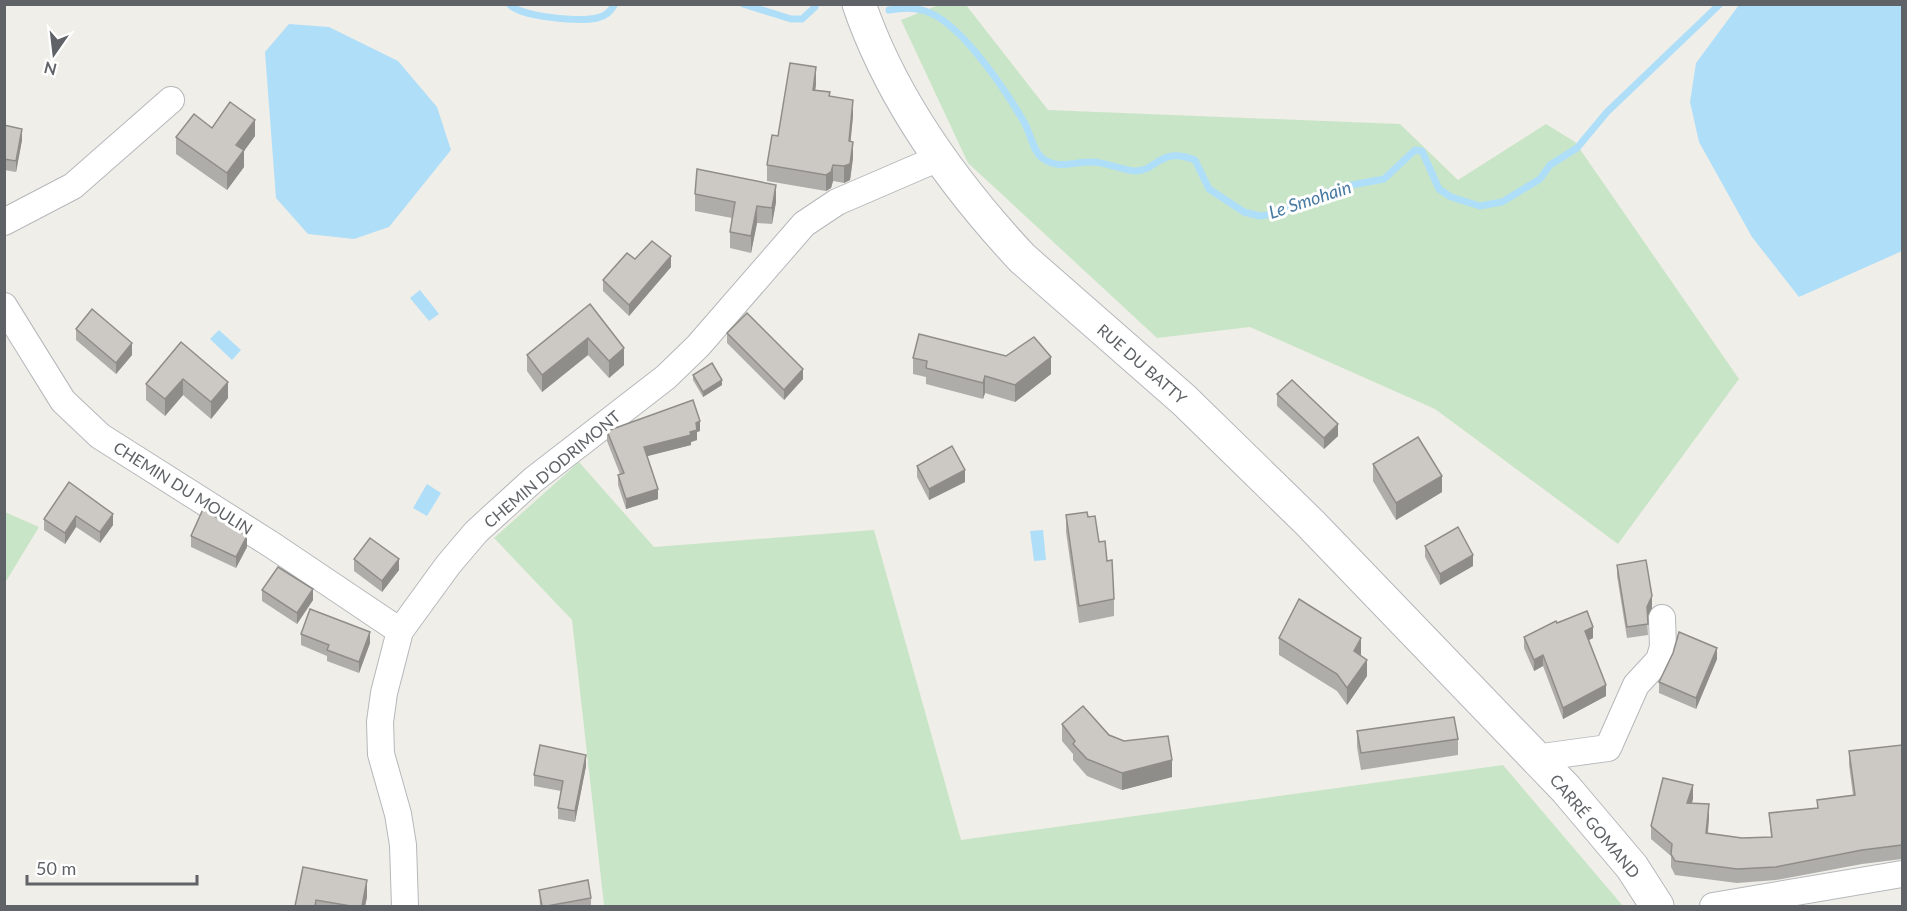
<svg xmlns="http://www.w3.org/2000/svg" width="1907" height="911" font-family="Lato,sans-serif">
  <style>
    .green { fill: #c9e5c7 }
    .water { fill: #afdef9 }
    .lines { fill: none; stroke-linecap: round; stroke-linejoin: round }
    .stream { stroke: #afdef9; stroke-width: 7 }
    .street-casing { stroke: #b5b8bb; stroke-width: 28 }
    .secondary-casing { stroke: #b4b7bb; stroke-width: 35 }
    .street { stroke: #fff; stroke-width: 26 }
    .secondary { stroke: #fff; stroke-width: 33 }
    .wall { fill: #afada9 }
    .shaded-wall { fill: #8f8d89 }
    .building { fill: #ccc9c4; stroke: #8f8d89; stroke-width: 1.5 }
    .labels { text-anchor: middle; stroke-width: 6; stroke-linejoin: round; paint-order: stroke }
    .street-label { font-size: 16px; fill: #5f6367; stroke: #fff }
    .water-label { font-size: 18px; font-style: italic; fill: #487aa2; stroke: #fff }
  </style>
  <rect width="100%" height="100%" fill="#f0eee8"/>
  <g class="green">
    <polygon points="941,4 966,5 1048,110 1400,124 1458,180 1546,124 1575,142 1739,379 1618,544 1435,409 1250,327 1157,338 968,163 901,20"/>
    <polygon points="579,462 654,547 874,530 961,840 1503,765 1623,906 604,905 572,620 494,538"/>
    <polygon points="5,512 39,527 5,583"/>
  </g>
  <g class="water">
    <polygon points="1739,5 1902,5 1902,251 1799,297 1752,237 1699,142 1690,102 1696,63"/>
    <polygon points="289,24 329,27 398,61 437,107 451,150 389,227 354,239 308,234 276,198 265,52"/>
    <polygon points="420,290 439,314 429,321 410,298"/>
    <polygon points="219,330 241,350 232,360 210,339"/>
    <polygon points="427,484 441,493 427,516 413,508"/>
    <polygon points="1043,530 1046,560 1034,561 1030,531"/>
  </g>
  <g class="lines">
    <g class="stream">
      <path d="M509,4C521,17 579,22 597,18C606,16 610,12 615,4"/>
      <polyline points="743,4 791,19 802,19 815,7"/>
      <path d="M889,10C900,8 914,7 925,11C960,21 1006,91 1024,122C1030,132 1033,151 1042,158C1059,170 1072,162 1090,162C1105,161 1120,170 1135,171C1158,171 1159,146 1195,160L1209,189L1244,212L1260,216L1274,214L1341,187L1384,179L1415,150L1422,151L1439,189L1451,197L1480,206L1502,202L1540,179L1550,165L1577,148L1607,112L1720,4"/>
    </g>
    <defs>
      <g id="street">
        <polyline points="4,222 73,186 171,100"/>
        <polyline points="4,306 63,401 100,436 272,545 400,631"/>
        <polyline points="1535,758 1608,748 1636,685 1659,660 1663,647 1662,618"/>
        <polyline points="405,906 403,845 398,814 381,754 380,722 384,693 400,631 448,565 476,532 533,480 666,377 698,346 804,224 837,202 939,158"/>
        <polyline points="1713,906 1902,874"/>
      </g>
      <path id="secondary" d="M859,4C892,101 954,185 1022,258L1184,400L1310,523L1566,789L1632,867L1657,906"/>
    </defs>
    <use href="#street" class="street-casing"/>
    <use href="#secondary" class="secondary-casing"/>
    <use href="#street" class="street"/>
    <use href="#secondary" class="secondary"/>
  </g>
  <g class="wall">
    <polygon points="816,84 815,90 830,96 853,116 850,141 853,158 850,180 844,183 833,181 831,188 826,191 767,181 767,165 778,136"/>
    <polygon points="4,125 22,140 16,172 4,170"/>
    <polygon points="212,128 255,136 244,151 244,167 227,190 176,154 176,137"/>
    <polygon points="695,194 776,202 772,224 757,223 751,253 730,248 730,232 732,218 695,211"/>
    <polygon points="635,259 671,267 629,316 603,291 603,280"/>
    <polygon points="590,304 624,365 609,378 588,355 542,392 527,371 527,355"/>
    <polygon points="76,329 132,355 116,374 76,340"/>
    <polygon points="727,333 803,379 784,400 727,343"/>
    <polygon points="181,342 228,398 211,419 183,395 165,416 146,400 146,384"/>
    <polygon points="913,358 1051,374 1015,402 985,393 983,399 926,384 926,377 913,374"/>
    <polygon points="693,375 722,385 703,397 693,380"/>
    <polygon points="1277,394 1338,436 1324,449 1277,406"/>
    <polygon points="607,431 700,431 697,432 697,440 691,442 691,445 647,456 658,499 626,509 618,485 618,475 620,474 607,441"/>
    <polygon points="1373,464 1442,492 1396,520 1373,481"/>
    <polygon points="917,466 965,482 929,500 917,477"/>
    <polygon points="69,482 113,525 100,543 76,527 65,544 44,530 44,519"/>
    <polygon points="1066,515 1088,517 1107,561 1114,599 1114,616 1079,623 1066,532"/>
    <polygon points="191,536 247,547 236,568 191,547"/>
    <polygon points="1425,546 1473,566 1440,585 1425,557"/>
    <polygon points="354,559 399,570 382,592 354,571"/>
    <polygon points="1617,565 1652,608 1647,617 1648,635 1627,638 1617,576"/>
    <polygon points="262,590 313,600 297,624 262,601"/>
    <polygon points="1557,623 1593,638 1589,640 1606,696 1563,719 1543,666 1534,671 1524,648 1524,637"/>
    <polygon points="301,634 370,643 359,673 327,661 327,656 301,645"/>
    <polygon points="1279,638 1361,654 1361,656 1367,676 1347,705 1337,691 1279,655"/>
    <polygon points="1717,659 1696,709 1659,693 1659,682"/>
    <polygon points="1062,724 1109,735 1172,777 1122,790 1087,776 1073,760 1073,754 1062,741"/>
    <polygon points="1357,731 1458,739 1458,755 1361,770 1357,747"/>
    <polygon points="1902,745 1902,859 1862,864 1776,880 1737,883 1675,875 1671,867 1671,856 1651,839 1651,826 1693,799 1692,803 1709,818 1708,834 1742,838 1771,837 1769,813 1817,808 1817,800 1853,795 1849,765 1849,751"/>
    <polygon points="586,766 575,822 558,819 558,808 561,791 534,786 534,775"/>
    <polygon points="303,867 367,897 365,906 295,906"/>
    <polygon points="539,890 591,898 591,906 540,906"/>
  </g>
  <g class="shaded-wall">
    <polygon points="816,67 816,84 813,107 813,90"/>
    <polygon points="853,100 853,116 849,158 849,141"/>
    <polygon points="255,120 255,136 244,151 244,167 227,190 227,173 236,145"/>
    <polygon points="22,129 22,140 16,172 16,161"/>
    <polygon points="853,142 853,158 850,180 844,183 844,166"/>
    <polygon points="833,165 833,181 831,188 826,191 826,175"/>
    <polygon points="776,185 776,202 772,224 772,208"/>
    <polygon points="757,206 757,223 751,253 751,236"/>
    <polygon points="671,256 671,267 629,316 629,305"/>
    <polygon points="588,338 588,355 542,392 542,375"/>
    <polygon points="132,343 132,355 116,374 116,363"/>
    <polygon points="624,348 624,365 609,378 609,361"/>
    <polygon points="1051,357 1051,374 1015,402 1015,385"/>
    <polygon points="803,369 803,379 784,400 784,390"/>
    <polygon points="985,376 985,393 983,399 983,383"/>
    <polygon points="183,379 183,395 165,416 165,399"/>
    <polygon points="722,380 722,385 703,397 703,392"/>
    <polygon points="228,382 228,398 211,419 211,402"/>
    <polygon points="700,421 700,431 697,432 697,440 691,442 691,445 644,457 644,447 690,432 696,423"/>
    <polygon points="1338,424 1338,436 1324,449 1324,438"/>
    <polygon points="965,470 965,482 929,500 929,489"/>
    <polygon points="1442,476 1442,492 1396,520 1396,503"/>
    <polygon points="658,489 658,499 626,509 626,499"/>
    <polygon points="113,514 113,525 100,543 100,532"/>
    <polygon points="76,516 76,527 65,544 65,533"/>
    <polygon points="247,536 247,547 236,568 236,557"/>
    <polygon points="1473,555 1473,566 1440,585 1440,574"/>
    <polygon points="399,559 399,570 382,592 382,581"/>
    <polygon points="313,589 313,600 297,624 297,613"/>
    <polygon points="1652,596 1652,608 1647,618 1647,607"/>
    <polygon points="1593,627 1593,638 1585,642 1585,631"/>
    <polygon points="370,632 370,643 359,673 359,662"/>
    <polygon points="1361,638 1361,654 1354,668 1354,651"/>
    <polygon points="1717,648 1717,659 1696,709 1696,698"/>
    <polygon points="1543,655 1543,666 1534,671 1534,660"/>
    <polygon points="1367,660 1367,676 1347,705 1347,688"/>
    <polygon points="1606,685 1606,696 1563,719 1563,708"/>
    <polygon points="586,755 586,766 575,822 575,811"/>
    <polygon points="1172,760 1172,777 1122,790 1122,773"/>
    <polygon points="1693,785 1693,799 1687,816 1687,803"/>
    <polygon points="1709,804 1709,818 1706,847 1706,833"/>
    <polygon points="367,880 367,897 365,906 362,906"/>
  </g>
  <g class="building">
    <polygon points="790,63 816,67 813,90 830,92 829,96 853,100 849,141 853,142 850,164 844,166 833,165 831,172 826,175 767,165 772,135 778,136"/>
    <polygon points="230,102 255,120 236,145 244,150 227,173 176,137 194,114 212,128"/>
    <polygon points="4,125 22,129 16,161 4,159"/>
    <polygon points="697,169 776,185 772,208 757,206 751,236 730,232 735,202 695,194"/>
    <polygon points="652,241 671,256 629,305 603,280 627,253 635,259"/>
    <polygon points="590,304 624,348 609,361 588,338 542,375 527,355"/>
    <polygon points="92,309 132,343 116,363 76,329"/>
    <polygon points="747,313 803,369 784,390 727,333"/>
    <polygon points="919,334 1006,356 1034,337 1051,357 1015,385 985,376 983,383 926,368 927,361 913,358"/>
    <polygon points="181,342 228,382 211,402 183,379 165,399 146,384"/>
    <polygon points="712,363 722,380 703,392 693,375"/>
    <polygon points="1292,380 1338,424 1324,438 1277,394"/>
    <polygon points="693,400 700,421 696,423 697,430 690,432 691,435 644,447 658,489 626,499 618,475 624,473 607,431"/>
    <polygon points="1418,437 1442,476 1396,503 1373,464"/>
    <polygon points="952,446 965,470 929,489 917,466"/>
    <polygon points="69,482 113,514 100,532 76,516 65,533 44,519"/>
    <polygon points="203,509 247,536 236,557 191,536"/>
    <polygon points="1087,512 1088,517 1095,516 1099,542 1105,541 1107,561 1112,560 1114,599 1079,606 1066,515"/>
    <polygon points="1458,527 1473,555 1440,574 1425,546"/>
    <polygon points="370,538 399,559 382,581 354,559"/>
    <polygon points="1646,560 1652,596 1647,607 1648,624 1627,627 1617,565"/>
    <polygon points="278,567 313,589 297,613 262,590"/>
    <polygon points="1299,599 1361,638 1354,651 1367,660 1347,688 1337,674 1279,638"/>
    <polygon points="310,609 370,632 359,662 327,650 329,645 301,634"/>
    <polygon points="1587,611 1593,627 1585,631 1606,685 1563,708 1543,655 1534,660 1524,637 1556,621 1557,623"/>
    <polygon points="1679,632 1717,648 1696,698 1659,682 1673,653"/>
    <polygon points="1083,706 1109,735 1124,741 1168,736 1172,760 1122,773 1087,759 1073,744 1075,741 1062,724"/>
    <polygon points="1454,717 1458,739 1361,753 1357,731"/>
    <polygon points="540,745 586,755 575,811 558,808 563,781 534,775"/>
    <polygon points="1902,745 1902,845 1862,850 1776,867 1737,869 1675,861 1671,854 1672,844 1651,826 1663,778 1693,785 1687,803 1709,804 1706,833 1742,838 1772,837 1769,813 1818,808 1817,800 1855,795 1849,751"/>
    <polygon points="303,867 367,880 362,906 351,906 316,900 315,906 295,906"/>
    <polygon points="588,880 591,898 547,906 542,906 539,890"/>
  </g>
  <g class="labels">
    <g class="street-label">
      <text transform="translate(1142 364) rotate(41)" y="6">RUE DU BATTY</text>
      <text transform="translate(552 469) rotate(-40)" y="6">CHEMIN D'ODRIMONT</text>
      <text transform="translate(183 488) rotate(32)" y="6">CHEMIN DU MOULIN</text>
      <text transform="translate(1595 826) rotate(50)" y="6">CARRÉ GOMAND</text>
    </g>
    <g class="water-label">
      <text transform="translate(1310 200) rotate(-18)" y="6">Le Smohain</text>
    </g>
  </g>
  <rect width="1907" height="911" fill="none" stroke="#5f6367" stroke-width="12"/>
  <g transform="translate(54 54) rotate(194)" stroke="#ffffff" stroke-width="4.5" paint-order="stroke">
  <path d="M0-4.5L10 22L0 15L-10 22Z" fill="#5f6367"/>
  <text y="-9" font-size="16" font-weight="bold" text-anchor="middle" fill="#5f6367">N</text>
  </g>
  <path d="M27 875v9h170v-9" fill="none" stroke="#5f6367" stroke-width="3"/>
  <text x="36" y="875" font-size="18" fill="#5f6367" stroke="#ffffff" stroke-width="4.5" paint-order="stroke">50 m</text>
</svg>
